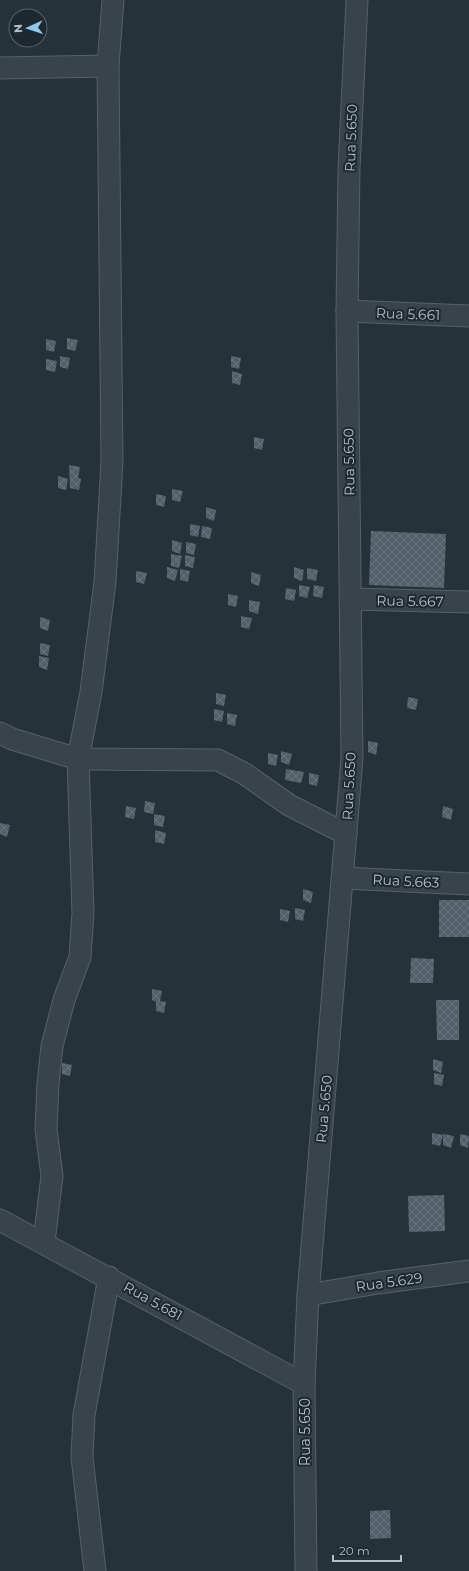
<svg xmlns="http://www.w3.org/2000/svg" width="469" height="1571" font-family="Montserrat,sans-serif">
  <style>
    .building { fill: url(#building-cross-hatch) }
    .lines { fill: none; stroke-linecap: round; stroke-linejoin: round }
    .minor-casing { stroke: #576168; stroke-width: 23 }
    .minor { stroke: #39434a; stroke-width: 21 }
    .labels { text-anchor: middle; stroke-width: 4; stroke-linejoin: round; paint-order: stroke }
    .street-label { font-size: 14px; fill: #b4bec6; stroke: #1e282f }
  </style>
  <defs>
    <pattern id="building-cross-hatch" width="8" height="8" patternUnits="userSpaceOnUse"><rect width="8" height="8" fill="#526069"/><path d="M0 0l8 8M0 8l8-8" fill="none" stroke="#68757d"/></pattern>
  </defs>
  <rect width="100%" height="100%" fill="#25323a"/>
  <g class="building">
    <polygon points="67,338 78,340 75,351 67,349"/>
    <polygon points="46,339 56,341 54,352 46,350"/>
    <polygon points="60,356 70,358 68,369 60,367"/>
    <polygon points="231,356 241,358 239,369 231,367"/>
    <polygon points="46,359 57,361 55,372 46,370"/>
    <polygon points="232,371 242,374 240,385 232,383"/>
    <polygon points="254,437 264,439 262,450 254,448"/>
    <polygon points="69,465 80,467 78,478 81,479 79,490 70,488"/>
    <polygon points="58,476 68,479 66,490 58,488"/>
    <polygon points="172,489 183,491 180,502 172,500"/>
    <polygon points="156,494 166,496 164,507 156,505"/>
    <polygon points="206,507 216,510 214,521 206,518"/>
    <polygon points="190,524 200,526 198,537 190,535"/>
    <polygon points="202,526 212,528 210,539 201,537"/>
    <polygon points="371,531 446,534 444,588 369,585"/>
    <polygon points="172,540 182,543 180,554 172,551"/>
    <polygon points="186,542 196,544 194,555 186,553"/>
    <polygon points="171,554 182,556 179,568 171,566"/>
    <polygon points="185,555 195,557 193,568 185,566"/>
    <polygon points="167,567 178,570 175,581 167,578"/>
    <polygon points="294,567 304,570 302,581 294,578"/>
    <polygon points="307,568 318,570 316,581 307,579"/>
    <polygon points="180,569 190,571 188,582 180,580"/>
    <polygon points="136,571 147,573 144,584 136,582"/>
    <polygon points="251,572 261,575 259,586 251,583"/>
    <polygon points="299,585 310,587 307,598 299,596"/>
    <polygon points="314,585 324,587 322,598 313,596"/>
    <polygon points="286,588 296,590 294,601 285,599"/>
    <polygon points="228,594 238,596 236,607 228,605"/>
    <polygon points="249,600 260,602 258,614 249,611"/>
    <polygon points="241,616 252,618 249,629 241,627"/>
    <polygon points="40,617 50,620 48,631 40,628"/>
    <polygon points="40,643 50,645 48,656 40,654"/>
    <polygon points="39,656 49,658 47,670 39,667"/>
    <polygon points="216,693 226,695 224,706 216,704"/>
    <polygon points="408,697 418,699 416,710 407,708"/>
    <polygon points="214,709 224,711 222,722 214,720"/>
    <polygon points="227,713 237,715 235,726 227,724"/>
    <polygon points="368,741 378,743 376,755 368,752"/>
    <polygon points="281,751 292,754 289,765 281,762"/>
    <polygon points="268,753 278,755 276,766 268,764"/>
    <polygon points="286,769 304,772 301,783 285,780"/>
    <polygon points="309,773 319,775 317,786 309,784"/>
    <polygon points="145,801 155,803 153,814 144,812"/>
    <polygon points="126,806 136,808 134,819 125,817"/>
    <polygon points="443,806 453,809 451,820 442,817"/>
    <polygon points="154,814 165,816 163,827 154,825"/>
    <polygon points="0,823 10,825 7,837 0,834"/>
    <polygon points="155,830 166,833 164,844 155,842"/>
    <polygon points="303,889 313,892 311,903 303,900"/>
    <rect x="439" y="900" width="30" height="37"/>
    <polygon points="295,908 305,910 303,921 295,919"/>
    <polygon points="280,909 290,911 288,922 280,920"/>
    <polygon points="411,958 434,959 433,983 410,983"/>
    <polygon points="152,989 162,991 160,1001 166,1002 164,1013 156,1011 156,1002 152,1000"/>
    <polygon points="436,1000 459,1000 459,1040 437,1040"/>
    <polygon points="433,1059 443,1062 441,1073 433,1070"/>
    <polygon points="62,1063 72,1065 70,1076 62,1074"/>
    <polygon points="434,1073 444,1075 442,1086 434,1084"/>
    <polygon points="432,1133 443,1135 440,1146 432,1144"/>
    <polygon points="443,1134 454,1136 451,1148 443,1145"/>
    <polygon points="460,1134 469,1136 468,1148 460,1145"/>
    <polygon points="444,1195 445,1231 409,1232 408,1196"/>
    <polygon points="390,1510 391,1538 370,1539 370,1511"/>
  </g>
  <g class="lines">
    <defs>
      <g id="minor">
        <polyline points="0,68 108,66"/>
        <polyline points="347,311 469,316"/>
        <polyline points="351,599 469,602"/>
        <polyline points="0,733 12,739 78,759 218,760 245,774 289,805 346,834"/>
        <polyline points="343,878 469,884"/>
        <polyline points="0,1220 304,1384"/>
        <polyline points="44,1242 52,1176 46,1129 48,1084 52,1046 64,1000 80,957 83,913 78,759 91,692 105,582 112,462 108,66 113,0"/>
        <polyline points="308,1295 378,1283 469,1271"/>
        <polyline points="95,1571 82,1457 84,1415 109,1277"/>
        <polyline points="306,1571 304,1384 308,1295 352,758 347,311 349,169 357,0"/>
      </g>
    </defs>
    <use href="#minor" class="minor-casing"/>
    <use href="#minor" class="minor"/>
  </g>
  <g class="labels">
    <g class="street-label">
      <text transform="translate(351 138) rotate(-88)" y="5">Rua 5.650</text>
      <text transform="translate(408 314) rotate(2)" y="5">Rua 5.661</text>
      <text transform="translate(349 462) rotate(-91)" y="5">Rua 5.650</text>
      <text transform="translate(410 601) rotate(1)" y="5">Rua 5.667</text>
      <text transform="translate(349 786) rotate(-87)" y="5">Rua 5.650</text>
      <text transform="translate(406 881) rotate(3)" y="5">Rua 5.663</text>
      <text transform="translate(324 1109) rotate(-85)" y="5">Rua 5.650</text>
      <text transform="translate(389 1282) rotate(-8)" y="5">Rua 5.629</text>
      <text transform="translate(153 1301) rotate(29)" y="5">Rua 5.681</text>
      <text transform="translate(305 1432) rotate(-90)" y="5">Rua 5.650</text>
    </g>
  </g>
  <g transform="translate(28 28) rotate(267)"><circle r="19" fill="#1e282f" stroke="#5a646b"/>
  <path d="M0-3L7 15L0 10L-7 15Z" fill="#91c6ee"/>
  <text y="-6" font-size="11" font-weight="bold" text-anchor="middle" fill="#b4bec6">N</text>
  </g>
  <path d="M333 1555v6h68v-6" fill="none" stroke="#b4bec6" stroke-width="2"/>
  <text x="339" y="1555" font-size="12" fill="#b4bec6" stroke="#1e282f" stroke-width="3" paint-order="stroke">20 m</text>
</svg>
